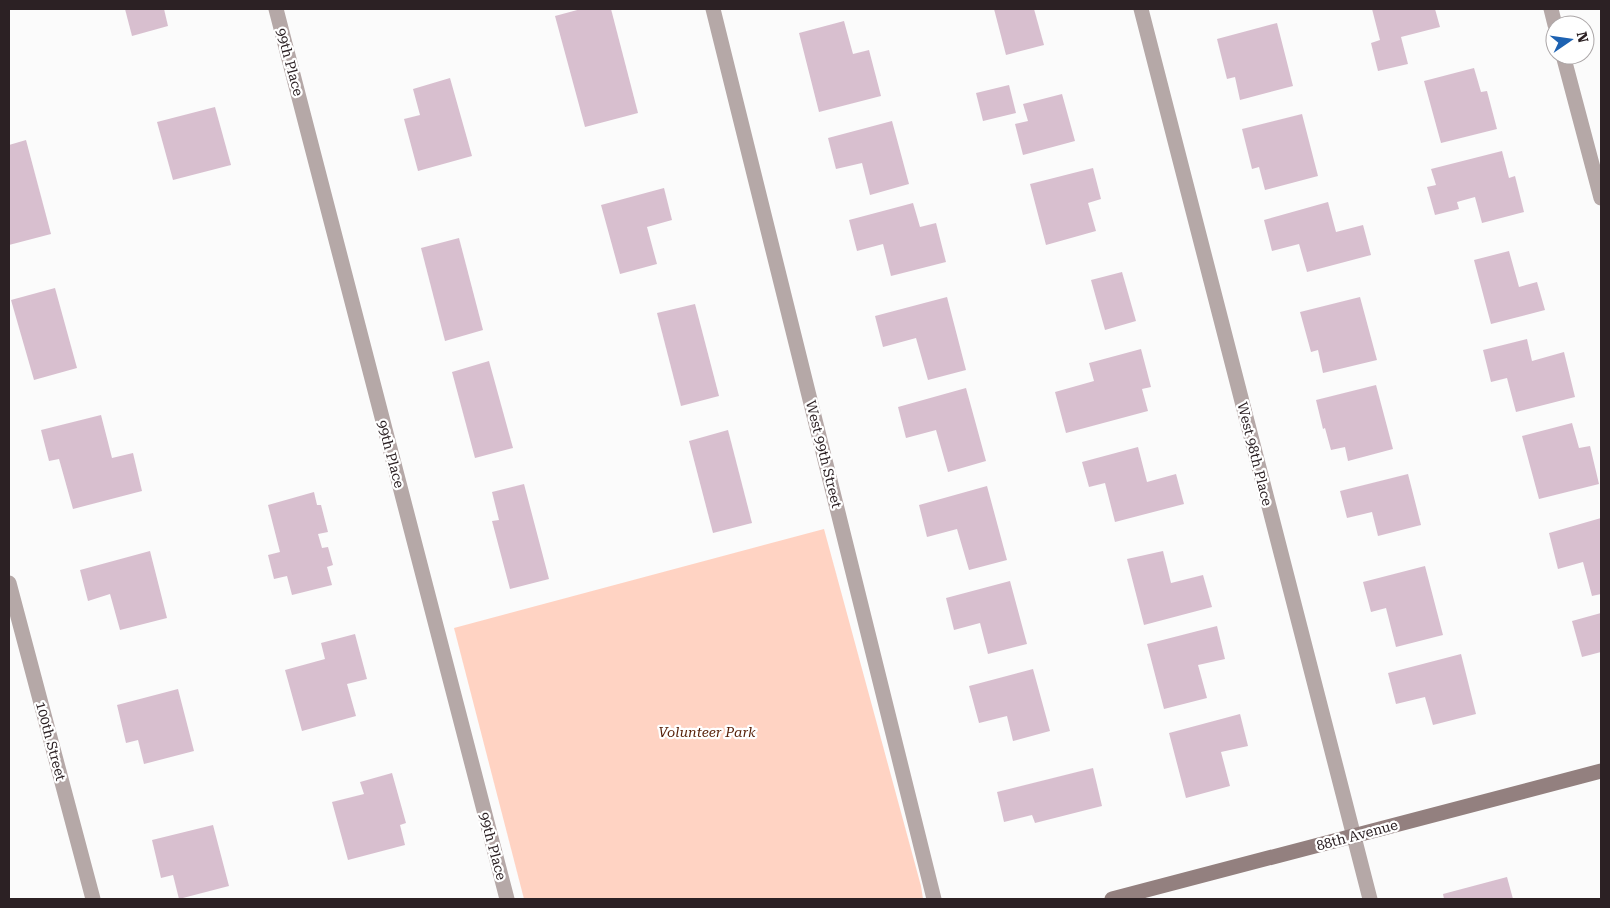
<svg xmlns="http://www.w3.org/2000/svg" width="1610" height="908" font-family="'Roboto Serif',serif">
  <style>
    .green { fill: #ffd3c3 }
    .building { fill: #d8bfcf }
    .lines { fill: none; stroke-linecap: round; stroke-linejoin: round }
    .street { stroke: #b5a8a7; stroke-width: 15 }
    .secondary { stroke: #93807f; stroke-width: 15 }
    .labels { text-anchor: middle; stroke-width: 4.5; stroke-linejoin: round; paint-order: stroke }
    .street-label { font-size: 14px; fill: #2c2124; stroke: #fff }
    .park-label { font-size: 14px; font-style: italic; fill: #561f07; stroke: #fff }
  </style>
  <rect width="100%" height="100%" fill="#fbfbfb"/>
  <polygon class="green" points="824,529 921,886 923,899 524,899 454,628"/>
  <g class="building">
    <polygon points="125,9 164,9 168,26 132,36"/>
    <polygon points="581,9 611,9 638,113 585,127 555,16"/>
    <polygon points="994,9 1034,9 1044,45 1006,55"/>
    <polygon points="1372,9 1435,9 1440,27 1401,37 1408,64 1378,71 1371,43 1380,40"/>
    <polygon points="844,21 853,54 869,50 881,96 819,112 799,33"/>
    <polygon points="1277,23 1293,86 1240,100 1235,77 1227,79 1217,39"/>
    <polygon points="1474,68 1481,92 1487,91 1497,129 1441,143 1424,81"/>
    <polygon points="450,78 472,156 418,171 404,119 420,115 413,89"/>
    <polygon points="1009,85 1016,113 983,121 976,93"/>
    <polygon points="1062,94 1075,141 1023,155 1015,124 1028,121 1023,104"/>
    <polygon points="215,107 231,165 173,180 157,122"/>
    <polygon points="1302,114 1318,176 1265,190 1259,167 1252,169 1242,129"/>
    <polygon points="892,121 909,184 870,195 862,163 836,169 828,138"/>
    <polygon points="26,140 51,234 9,245 9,145"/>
    <polygon points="1502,151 1509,178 1515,176 1524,212 1482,223 1475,197 1457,202 1459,209 1435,215 1427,187 1436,185 1431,169"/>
    <polygon points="1093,168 1101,199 1088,203 1096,231 1046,245 1030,184"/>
    <polygon points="664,188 672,220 647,227 657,264 620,274 601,205"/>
    <polygon points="1328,202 1336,232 1363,225 1371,255 1307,272 1299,244 1272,251 1264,220"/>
    <polygon points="913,203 920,227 936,223 946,262 891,276 883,244 857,251 849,220"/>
    <polygon points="459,238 483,330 445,341 421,248"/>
    <polygon points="1509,251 1519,287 1537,282 1545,310 1491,324 1474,260"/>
    <polygon points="1122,272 1136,321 1105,330 1091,280"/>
    <polygon points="55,288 77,368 34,380 11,300"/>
    <polygon points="947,297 966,370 928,380 916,338 883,347 875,316"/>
    <polygon points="1360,297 1377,360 1323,373 1318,350 1311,352 1300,312"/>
    <polygon points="695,304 719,396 681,406 657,313"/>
    <polygon points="1527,339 1532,361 1564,352 1575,397 1516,412 1507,378 1491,382 1483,350"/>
    <polygon points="1141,349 1151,387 1142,389 1148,411 1066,433 1055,392 1094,381 1089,363"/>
    <polygon points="489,361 513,448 475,458 452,372"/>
    <polygon points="1376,385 1393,449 1348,461 1345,447 1331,450 1325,428 1323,429 1316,400"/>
    <polygon points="966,388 986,461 948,472 936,430 906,438 898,407"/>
    <polygon points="101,415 112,458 133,453 142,491 73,509 59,459 49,461 41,430"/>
    <polygon points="1572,423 1579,448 1590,446 1599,484 1539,499 1522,436"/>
    <polygon points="728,430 752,523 713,533 689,441"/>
    <polygon points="1138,447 1147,482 1176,474 1184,504 1115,522 1105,483 1089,487 1082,462"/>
    <polygon points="1408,474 1421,525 1378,536 1372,512 1347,518 1340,491"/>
    <polygon points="524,484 549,579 510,589 492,521 499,520 492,492"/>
    <polygon points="987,486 1007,560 969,570 957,529 927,537 919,505"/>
    <polygon points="314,492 317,505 321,505 328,532 318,534 322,548 328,547 333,565 327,567 332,585 292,595 287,576 274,579 268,555 280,552 268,505"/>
    <polygon points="1601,518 1601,594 1592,596 1583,562 1558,569 1549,533"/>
    <polygon points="150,551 167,618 120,630 110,594 88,601 80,570"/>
    <polygon points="1163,551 1171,583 1203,575 1212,607 1144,625 1127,559"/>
    <polygon points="1425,566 1443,635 1396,647 1386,608 1371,612 1363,582"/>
    <polygon points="1010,581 1027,644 988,654 980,623 954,630 946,598"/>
    <polygon points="1601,613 1601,652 1582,657 1572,621"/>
    <polygon points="1217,626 1225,659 1198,665 1207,698 1164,709 1147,644"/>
    <polygon points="355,634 367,679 347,684 356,716 302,731 285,670 325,659 321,643"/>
    <polygon points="1461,654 1476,714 1433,725 1425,697 1396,704 1388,673"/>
    <polygon points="1033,669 1050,731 1013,741 1007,716 979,723 969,686"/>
    <polygon points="178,689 194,751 144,764 138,740 126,743 117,705"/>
    <polygon points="1240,714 1248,746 1221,752 1230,786 1186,798 1169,733"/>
    <polygon points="1093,768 1102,806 1035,823 1032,815 1004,822 997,792"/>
    <polygon points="392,773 406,823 400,825 405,845 348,860 332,802 364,794 360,782"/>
    <polygon points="213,825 229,886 179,899 173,875 161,878 152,840"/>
    <polygon points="1507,877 1513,899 1444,899 1443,894"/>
  </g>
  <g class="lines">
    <g class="street">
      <polyline points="276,9 507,899"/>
      <polyline points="713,9 934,899"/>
      <polyline points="1141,9 1370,899"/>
      <polyline points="1551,9 1555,25"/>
      <polyline points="1563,55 1601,198"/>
      <polyline points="9,583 93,899"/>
    </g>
    <polyline class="secondary" points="1112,899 1601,771"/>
  </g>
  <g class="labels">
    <g class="street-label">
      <text transform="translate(290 62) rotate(75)" y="5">99th Place</text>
      <text transform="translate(391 454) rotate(75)" y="5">99th Place</text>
      <text transform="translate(824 454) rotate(76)" y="5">West 99th Street</text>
      <text transform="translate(1255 454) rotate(76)" y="5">West 98th Place</text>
      <text transform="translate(51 741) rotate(75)" y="5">100th Street</text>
      <text transform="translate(1357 835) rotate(-15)" y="5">88th Avenue</text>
      <text transform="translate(493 846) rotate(75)" y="5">99th Place</text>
    </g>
    <g class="park-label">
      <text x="707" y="737">Volunteer Park</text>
    </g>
  </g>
  <rect width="1610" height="908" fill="none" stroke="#2c2124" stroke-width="20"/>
  <g transform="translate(1570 40) rotate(77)"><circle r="24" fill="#ffffff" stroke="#aba6a7"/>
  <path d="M0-4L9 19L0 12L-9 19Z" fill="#1d62b2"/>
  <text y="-8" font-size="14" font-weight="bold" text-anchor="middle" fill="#2c2124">N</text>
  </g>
</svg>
